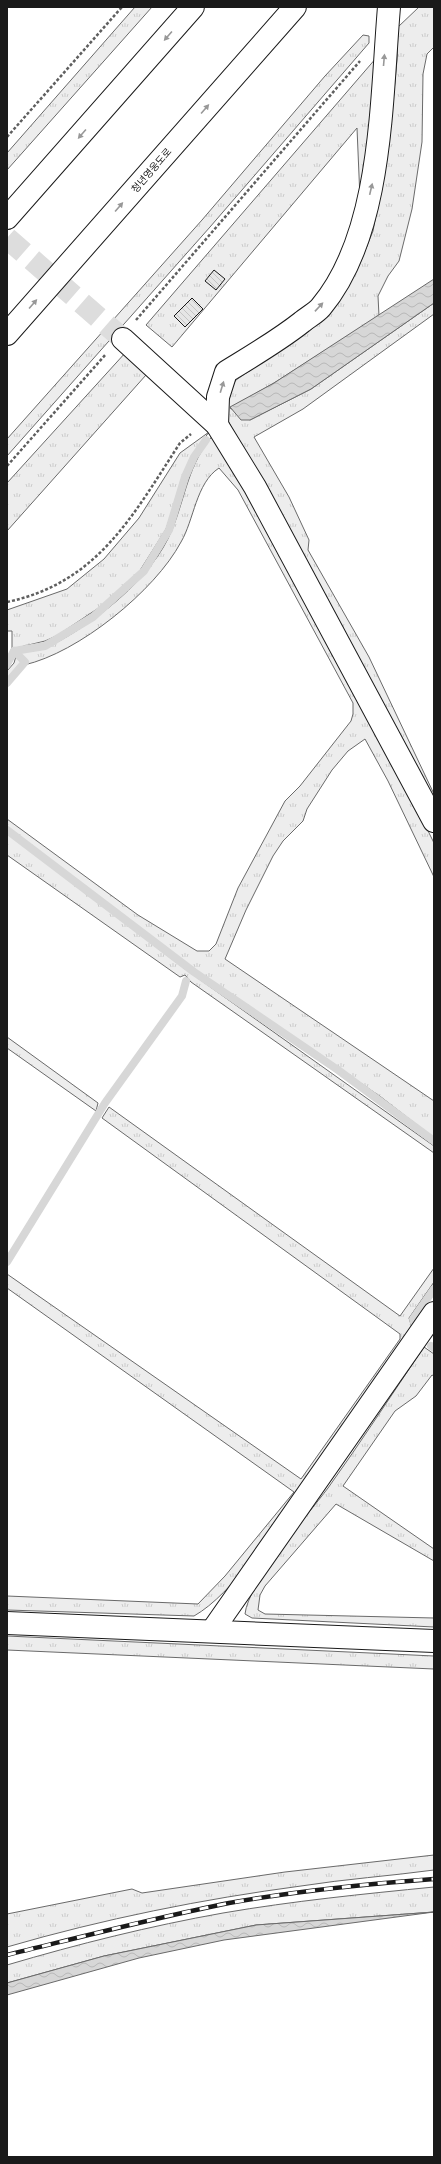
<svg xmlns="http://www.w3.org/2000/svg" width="441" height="2164" font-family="Mulish,'Noto Sans KR',sans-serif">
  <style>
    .grass { fill: url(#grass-tufts); stroke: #6a6a6a }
    .water { fill: url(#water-waves); stroke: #6a6a6a }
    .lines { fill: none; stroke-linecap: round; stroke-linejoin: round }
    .stream { stroke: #d7d7d7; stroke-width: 8 }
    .building { fill: url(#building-back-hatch); stroke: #1a1a1a }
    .minor-tunnel { stroke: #ddd; stroke-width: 22; stroke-dasharray: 22 11; stroke-linecap: butt }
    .minor-casing { stroke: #1a1a1a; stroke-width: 24 }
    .major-casing { stroke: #1a1a1a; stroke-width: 24 }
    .highway-casing { stroke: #1a1a1a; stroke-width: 24 }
    .path { stroke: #5f5f5f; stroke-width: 2.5; stroke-dasharray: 3 2; stroke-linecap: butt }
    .minor { stroke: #fff; stroke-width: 22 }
    .major { stroke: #fff; stroke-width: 22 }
    .highway { stroke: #fff; stroke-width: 22 }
    .rail-casing { stroke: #1a1a1a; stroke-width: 4.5 }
    .rail { stroke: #fff; stroke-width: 3; stroke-dasharray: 9; stroke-linecap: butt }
    .oneway { fill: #989898 }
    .labels { text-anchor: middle; stroke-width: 3; stroke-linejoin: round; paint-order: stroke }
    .street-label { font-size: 10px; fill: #1a1a1a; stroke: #fff }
  </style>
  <defs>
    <pattern id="grass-tufts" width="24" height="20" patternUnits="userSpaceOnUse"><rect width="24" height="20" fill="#ededed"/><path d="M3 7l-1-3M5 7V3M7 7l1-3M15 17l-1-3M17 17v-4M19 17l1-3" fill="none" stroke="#cbcbcb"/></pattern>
    <pattern id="water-waves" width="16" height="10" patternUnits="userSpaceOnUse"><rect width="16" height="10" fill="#d7d7d7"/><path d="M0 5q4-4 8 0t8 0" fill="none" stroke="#b8b8b8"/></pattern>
    <pattern id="building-back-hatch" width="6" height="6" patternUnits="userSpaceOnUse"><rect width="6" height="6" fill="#e6e6e6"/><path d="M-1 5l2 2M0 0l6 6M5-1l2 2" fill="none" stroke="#c5c5c5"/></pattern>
  </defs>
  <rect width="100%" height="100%" fill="#fff"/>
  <g class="grass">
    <polygon points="135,7 152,7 7,170 7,153"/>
    <polygon points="419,7 434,7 434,47 427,54 423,74 422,142 412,209 399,261 388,276 378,296 379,316 274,383 230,408 250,420 311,389 434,303 434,314 303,409 254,437 289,497 309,540 308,550 369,657 434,794 434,808 226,417 230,388 236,380 313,328 351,280 360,263 373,231 389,144 397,60 398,27"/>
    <polygon points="363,35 369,36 369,43 210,227 7,456 7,439 202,220 325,76"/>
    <polygon points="377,57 365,174 360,199 357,128 172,347 146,325"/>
    <polygon points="126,352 146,375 7,531 7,483"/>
    <polygon points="209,432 192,456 166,529 139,572 103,605 58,635 45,641 12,649 12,631 7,631 7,610 67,589 104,559 139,518 180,453"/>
    <path d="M214,434L399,772L434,843V877L388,781L365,739L348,751L332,770L307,809L303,821L283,841L273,856L246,910L225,959L434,1101V1138L381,1097L187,964L7,828V819L138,915L197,951H209L216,944L238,888L285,801L300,786L351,721L353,714V703L238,490L219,468C196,483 194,520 181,542C155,591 78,653 24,665L28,661L18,653C27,651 39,651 48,647C94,624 152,579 172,530C186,495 188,464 214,434Z"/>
    <polygon points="16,656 22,662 7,679 7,671 14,663"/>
    <polygon points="7,833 185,969 434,1146 434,1153 191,982 185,975 180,977 7,855"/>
    <polygon points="7,1037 98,1103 96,1111 7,1048"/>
    <path d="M109,1107L400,1316L434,1268V1282L409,1318L413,1331C376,1384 339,1437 302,1490C276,1527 233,1594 194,1616L7,1610V1596L198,1604L225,1576L294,1492L7,1288V1274L301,1479L400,1339V1334L102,1118Z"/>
    <path d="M424,1347L434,1354V1376L432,1375L416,1396L395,1411L343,1486L434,1549V1561L336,1504L265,1586L260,1595L258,1610L265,1614L434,1618V1627L252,1618L245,1614C248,1583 307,1516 328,1488C361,1442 392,1394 424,1347Z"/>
    <polygon points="7,1636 434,1656 434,1669 7,1650"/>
    <path d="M434,1855V1870C390,1876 345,1879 301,1886C203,1899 103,1919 7,1947V1914L132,1889L142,1893L285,1872Z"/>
    <path d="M434,1887V1912L256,1925L104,1956L7,1983V1965C78,1944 150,1926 223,1913C293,1901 363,1894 434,1887Z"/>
  </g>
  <g class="water">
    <polygon points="434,279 434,303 311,389 250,420 241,420 230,407 274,383"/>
    <polygon points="434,1912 224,1940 139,1958 7,1995 7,1983 104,1956 256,1925"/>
  </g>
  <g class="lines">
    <g class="stream">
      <polyline points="7,664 14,651 45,646 93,617 144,571 169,530 185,477 194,457 206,440"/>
      <polyline points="7,683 25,662 14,651"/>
      <polyline points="7,830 194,972 338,1070 434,1141"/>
      <polyline points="7,1262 105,1103 182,996 186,981"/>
      <polyline points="415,1326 413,1319 434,1289"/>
      <polyline points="431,1346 434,1348"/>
    </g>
  </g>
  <g class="building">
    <polygon points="214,270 225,279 216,290 205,281"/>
    <polygon points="192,298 203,309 185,327 174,316"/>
  </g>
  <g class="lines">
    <polyline class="minor-tunnel" points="7,238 123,339"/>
    <defs>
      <g id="minor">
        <polyline points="123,339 217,425 255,487 434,821"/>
        <polyline points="212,1631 434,1313"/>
      </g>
      <polyline id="major" points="7,1623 434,1641"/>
      <g id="highway">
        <polyline points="7,218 193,7"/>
        <polyline points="7,334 295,7"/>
        <path d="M217,425L218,397L226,372C252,356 278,341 302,322C308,317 316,313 321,307C383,233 381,99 389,7"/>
      </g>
    </defs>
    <use href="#minor" class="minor-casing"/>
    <use href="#major" class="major-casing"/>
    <use href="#highway" class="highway-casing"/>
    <g class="path">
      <polyline points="7,137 122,7"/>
      <polyline points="136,320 360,61"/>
      <polyline points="7,466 106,354"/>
      <path d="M7,602C98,583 133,515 180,443L191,434"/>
    </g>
    <use href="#minor" class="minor"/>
    <use href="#major" class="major"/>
    <use href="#highway" class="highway"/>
    <defs>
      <path id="rail" d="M7,1955C81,1937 154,1918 229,1903C297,1891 365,1884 434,1879"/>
    </defs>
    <use href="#rail" class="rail-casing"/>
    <use href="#rail" class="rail"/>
  </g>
  <defs><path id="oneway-solid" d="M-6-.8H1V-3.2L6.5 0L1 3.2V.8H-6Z"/></defs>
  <g class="oneway">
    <use href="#oneway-solid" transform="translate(168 36) rotate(131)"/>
    <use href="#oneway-solid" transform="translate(384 60) rotate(-85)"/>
    <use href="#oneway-solid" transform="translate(205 109) rotate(-49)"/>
    <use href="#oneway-solid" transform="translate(82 134) rotate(131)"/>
    <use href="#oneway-solid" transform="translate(371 189) rotate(-77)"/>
    <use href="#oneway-solid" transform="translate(119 207) rotate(-49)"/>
    <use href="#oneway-solid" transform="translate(33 304) rotate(-49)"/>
    <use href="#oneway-solid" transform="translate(319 307) rotate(-47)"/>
    <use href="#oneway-solid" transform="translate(222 387) rotate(-73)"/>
  </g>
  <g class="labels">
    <g class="street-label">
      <text transform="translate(151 170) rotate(-49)" y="4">청년영웅도로</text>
    </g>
  </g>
  <rect width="441" height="2164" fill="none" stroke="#1a1a1a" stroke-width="16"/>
</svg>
